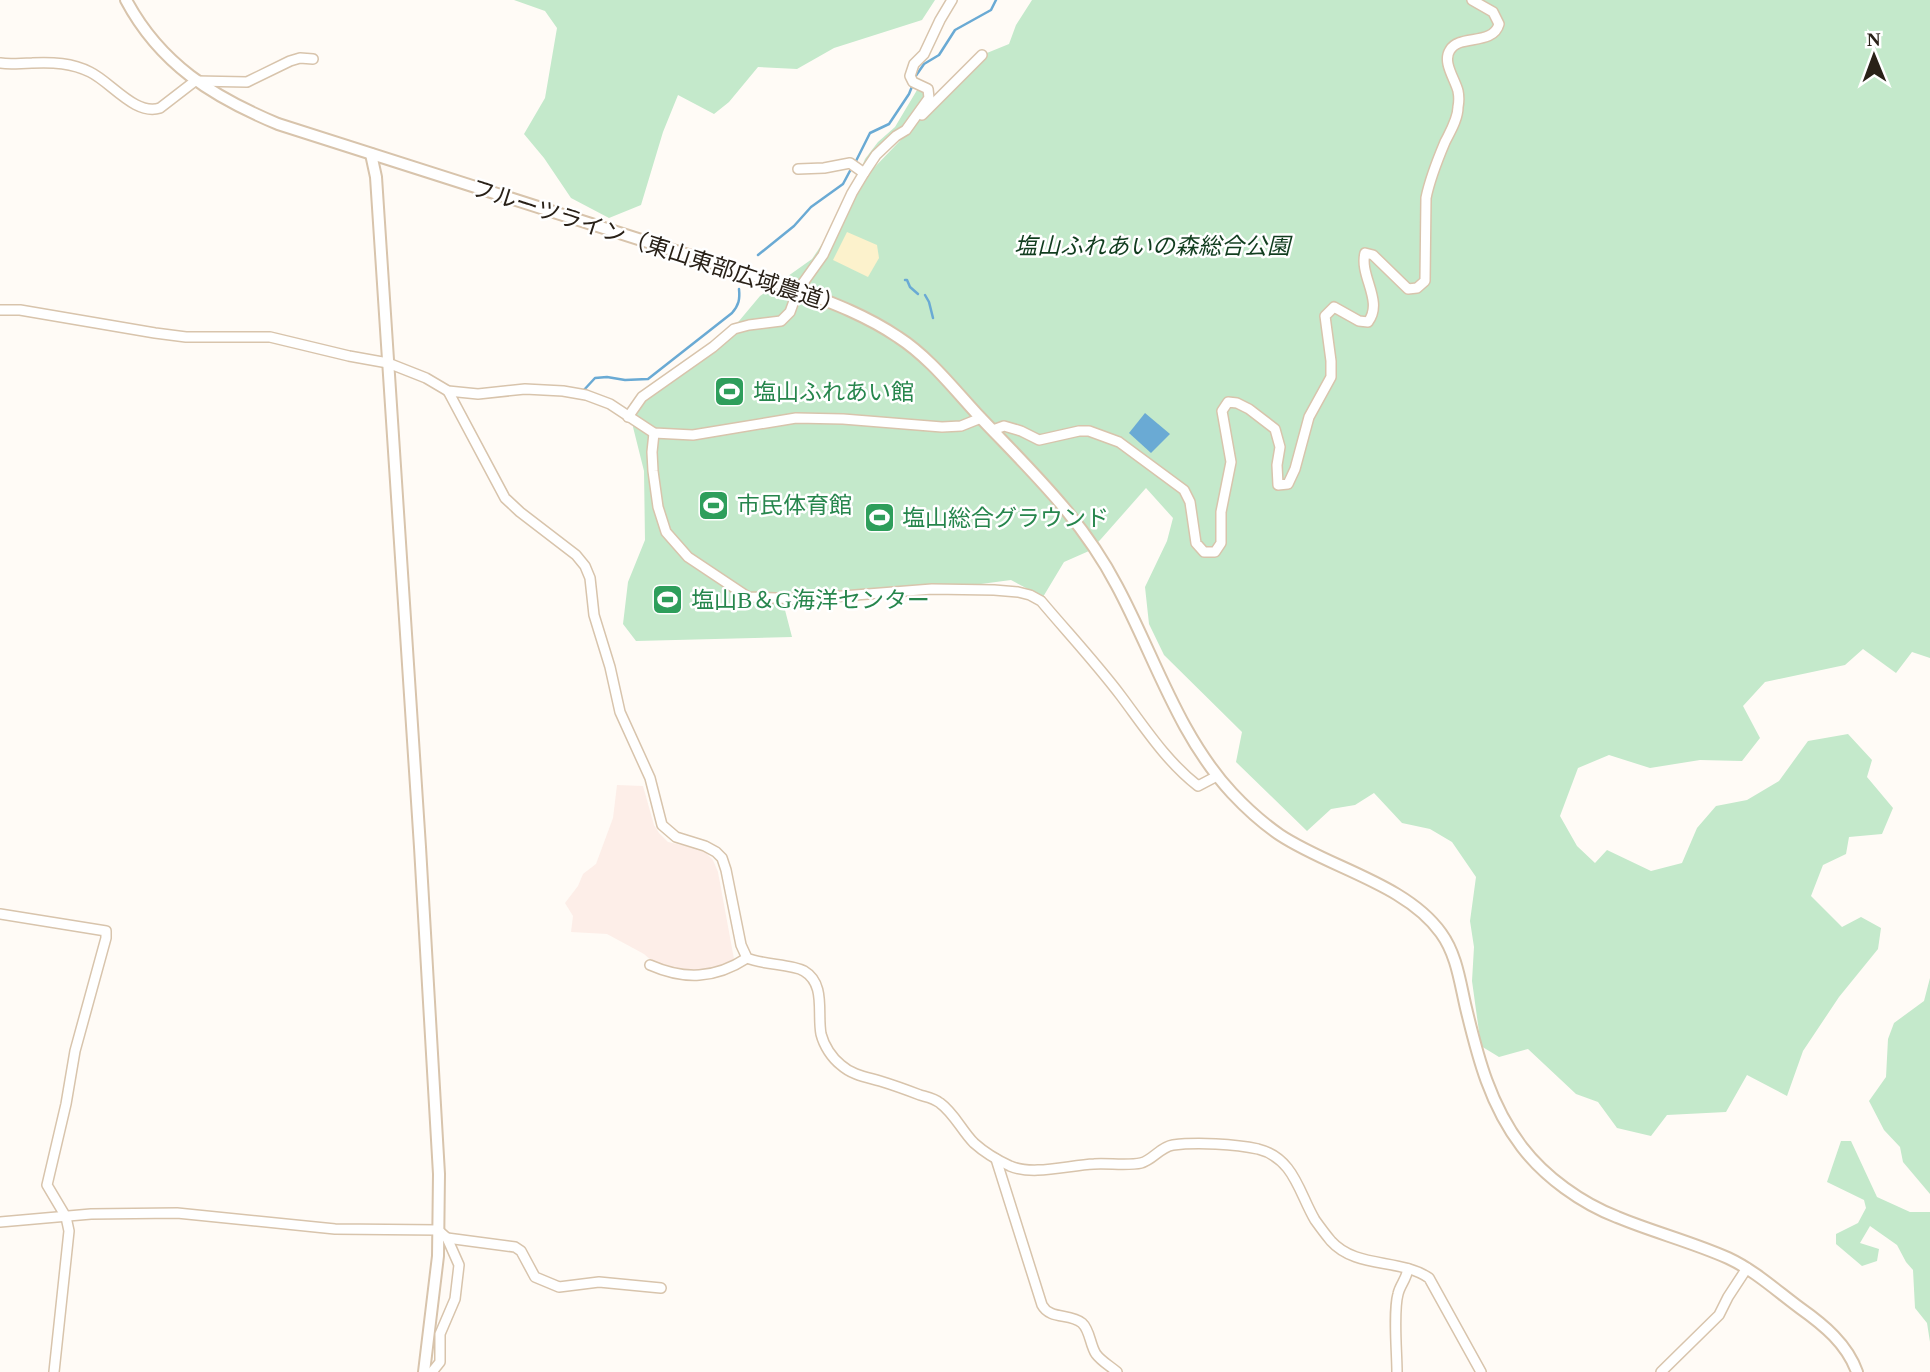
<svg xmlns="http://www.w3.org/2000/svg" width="1930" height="1372" font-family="'Times New Roman','Noto Sans JP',serif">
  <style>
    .industrial { fill: #fdeee8 }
    .green { fill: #c4e9cb }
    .sand { fill: #fcf2cc }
    .water { fill: #6aaad4 }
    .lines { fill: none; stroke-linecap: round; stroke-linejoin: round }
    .stream { stroke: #6aaad4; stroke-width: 2.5 }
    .minor-casing { stroke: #d8c4ac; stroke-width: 12 }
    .tertiary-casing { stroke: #d8c4ac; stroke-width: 14 }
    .minor { stroke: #fff; stroke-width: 9 }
    .tertiary { stroke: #fff; stroke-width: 10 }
    .labels { text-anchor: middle; stroke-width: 5; stroke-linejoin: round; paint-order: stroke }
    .park-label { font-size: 23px; font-style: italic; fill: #113d1f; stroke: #fff }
    .street-label { font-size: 23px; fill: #292118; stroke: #fff }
    .leisure-label { font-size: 23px; fill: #27864d; stroke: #fff; text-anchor: start }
  </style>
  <rect width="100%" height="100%" fill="#fffbf6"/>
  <polygon class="industrial" points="617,785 643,786 654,825 659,833 668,842 696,848 705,852 713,860 718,872 734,959 708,971 678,970 657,965 644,954 607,934 571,932 573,916 565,903 578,886 583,874 596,864 613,818"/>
  <g class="green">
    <polygon points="514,0 935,0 922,20 834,48 797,69 758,67 729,102 714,114 678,95 663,132 641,205 609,218 571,198 544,158 524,134 545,98 557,28 545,11"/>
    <polygon points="1032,0 1930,0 1930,658 1912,652 1896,673 1863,649 1845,665 1765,682 1743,706 1760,738 1742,761 1700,760 1650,768 1609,755 1578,768 1560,816 1577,846 1595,863 1607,850 1651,871 1682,863 1697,828 1716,806 1747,800 1779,781 1808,741 1848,734 1872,760 1867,777 1893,808 1882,834 1849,837 1846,854 1823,865 1811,896 1842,927 1861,917 1881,928 1878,949 1839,997 1803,1051 1787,1096 1747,1075 1726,1112 1667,1115 1651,1136 1617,1128 1598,1102 1576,1094 1528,1049 1499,1057 1481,1046 1472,981 1474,947 1470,921 1476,877 1452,842 1430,829 1402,823 1374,793 1355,805 1331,809 1307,831 1236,762 1242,732 1164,655 1149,624 1145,587 1167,541 1173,518 1146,488 1101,539 1089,551 1064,562 1043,597 1011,580 785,610 792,637 636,641 623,624 628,582 645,540 644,471 633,427 642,397 734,327 760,296 812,259 871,171 982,55 1009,44 1016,25"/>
    <polygon points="920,85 929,98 866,174 861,169 865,159 878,142 895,127"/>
    <polygon points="1930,978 1930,1194 1903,1162 1900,1147 1884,1130 1869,1101 1886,1077 1888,1039 1894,1023 1924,1001"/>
    <polygon points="1841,1141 1851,1141 1877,1197 1910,1212 1930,1212 1930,1342 1927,1323 1915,1308 1913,1270 1906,1262 1897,1245 1870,1226 1860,1243 1879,1249 1877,1261 1862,1266 1836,1244 1836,1234 1858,1223 1866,1208 1864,1200 1827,1182"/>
  </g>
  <polygon class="sand" points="847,232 877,245 879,258 868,277 833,260"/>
  <polygon class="water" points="1145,413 1170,434 1151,453 1129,433"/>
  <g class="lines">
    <g class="stream">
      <polyline points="915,77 924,64 939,55 955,30 991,10 996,0"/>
      <polyline points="855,163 870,133 889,124 909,94 913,84"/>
      <polyline points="758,255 794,226 811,207 843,184 851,169"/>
      <polyline points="905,280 907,280 910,287 918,294"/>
      <polyline points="925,295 929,302 933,318"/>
      <path d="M583,391L595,378L607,377L625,380L648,379L732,313C739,305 740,299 739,289"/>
    </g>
    <defs>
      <g id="minor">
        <path d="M0,63C11,65 21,63 32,63C53,62 72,63 90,72C111,82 135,116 160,108L195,81L247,82L290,61L300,58L313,59"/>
        <polyline points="922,115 982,55"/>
        <polyline points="798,169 824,168 850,163 864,173"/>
        <polyline points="0,310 20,310 155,333 186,337 270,337 349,356 388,363 426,378 448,391 478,394 525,389 563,391 586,395 610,404 654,433 693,435 796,418 843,419 942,427 961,426 981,418"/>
        <path d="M448,391L505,498L520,512L576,555L585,566L590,578L594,615L610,667L620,712L650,778L662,825L676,837L705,846L716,852L722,858L726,870L741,945L747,958C763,965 792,964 804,971C826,984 817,1013 821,1034C824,1046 832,1058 841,1065C852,1075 866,1077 880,1081C893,1085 907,1090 920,1095C927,1097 934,1098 940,1103C954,1113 962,1131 974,1143C984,1152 997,1160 1010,1166C1033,1176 1069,1165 1094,1164C1108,1163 1128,1166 1141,1163C1153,1160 1160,1147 1173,1145C1197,1142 1235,1144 1258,1149C1294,1158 1299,1193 1315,1220C1320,1227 1326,1235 1331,1241C1356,1269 1400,1258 1429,1278L1481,1372"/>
        <polyline points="628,417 642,397 713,347 734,329 749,325 781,321 790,312 798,290 823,255 852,193 864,173 876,155 896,136 906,130 929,98 928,89 913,82 910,76 914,64 924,54 940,20 952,0"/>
        <path d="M993,430L1004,426L1021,431L1039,440L1079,431H1089L1119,442L1184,490L1190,502L1196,543L1204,552H1215L1221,543V512L1231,462L1222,411L1228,402L1237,403L1249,409L1275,429L1280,447L1277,465L1278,485L1288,484L1295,469L1309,417L1331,377V361L1325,316L1334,307L1359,321L1368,322C1384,301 1359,276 1365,253L1373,255L1408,289L1417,288L1425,281L1426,198C1430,178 1437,161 1445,142C1450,132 1458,119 1458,107C1459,102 1459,96 1458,91C1455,79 1442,62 1450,50C1459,34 1493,46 1499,24L1493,12L1472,0"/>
        <path d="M654,433L652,452L653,471L658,507L666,532L688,557L748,597L804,599L932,589L994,590L1018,592L1030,595L1041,601C1068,633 1096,663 1121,696C1145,728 1166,761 1198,786L1217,776"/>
        <polyline points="0,914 106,931 106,938 75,1051 66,1104 47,1185 66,1217 69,1231 54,1372"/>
        <path d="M650,965C684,980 715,979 747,958"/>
        <path d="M996,1159L1042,1305C1050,1320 1070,1313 1082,1323C1090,1330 1090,1345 1096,1354C1101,1361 1110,1366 1117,1372"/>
        <polyline points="0,1222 91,1214 177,1213 335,1229 438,1230 447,1238 459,1265 455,1299 440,1334 440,1362 432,1372"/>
        <polyline points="447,1238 515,1247 521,1251 535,1277 559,1287 599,1282 661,1288"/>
        <path d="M1397,1372C1397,1352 1393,1312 1398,1294C1400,1285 1406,1280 1408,1269"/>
        <polyline points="1661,1372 1719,1315 1728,1297 1747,1268"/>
      </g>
      <g id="tertiary">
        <path d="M126,0C160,64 213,97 278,124L798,290C833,303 867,316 898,337C929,357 953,388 977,414C1030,470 1081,517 1117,586C1154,655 1178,735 1232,793C1246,808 1264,824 1280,835C1330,868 1406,884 1441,933C1457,955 1460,983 1466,1008C1478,1058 1490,1105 1522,1147C1545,1177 1581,1203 1617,1217C1653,1232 1692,1242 1728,1258C1754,1270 1777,1291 1800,1308C1824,1325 1847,1344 1857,1372"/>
        <polyline points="371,154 376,177 420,847 439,1174 438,1256 424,1372"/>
      </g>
    </defs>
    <use href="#minor" class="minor-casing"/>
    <use href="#tertiary" class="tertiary-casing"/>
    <use href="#minor" class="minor"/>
    <use href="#tertiary" class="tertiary"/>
  </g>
  <defs>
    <symbol id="stadium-square" viewBox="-11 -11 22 22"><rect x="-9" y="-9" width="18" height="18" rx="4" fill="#2e9e5b" stroke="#fff"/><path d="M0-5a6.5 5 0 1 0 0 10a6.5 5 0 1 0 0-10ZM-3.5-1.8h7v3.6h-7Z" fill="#fff"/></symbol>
  </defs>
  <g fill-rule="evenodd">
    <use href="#stadium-square" x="712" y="374" width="35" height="35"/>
    <use href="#stadium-square" x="696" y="488" width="35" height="35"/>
    <use href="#stadium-square" x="862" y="500" width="35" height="35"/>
    <use href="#stadium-square" x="650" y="582" width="35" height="35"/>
  </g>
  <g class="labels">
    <g class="park-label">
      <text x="1152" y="254">塩山ふれあいの森総合公園</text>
    </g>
    <g class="street-label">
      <text transform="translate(658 247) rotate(18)" y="8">フルーツライン（東山東部広域農道）</text>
    </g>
    <g class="leisure-label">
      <text x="753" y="400">塩山ふれあい館</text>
      <text x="737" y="513">市民体育館</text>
      <text x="902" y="526">塩山総合グラウンド</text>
      <text x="691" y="608">塩山B＆G海洋センター</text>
    </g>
  </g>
  <g transform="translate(1874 56) rotate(359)" stroke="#ffffff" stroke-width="5" paint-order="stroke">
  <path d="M0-5L12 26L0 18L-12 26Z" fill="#292118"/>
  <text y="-10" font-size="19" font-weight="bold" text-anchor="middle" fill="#292118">N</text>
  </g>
</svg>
